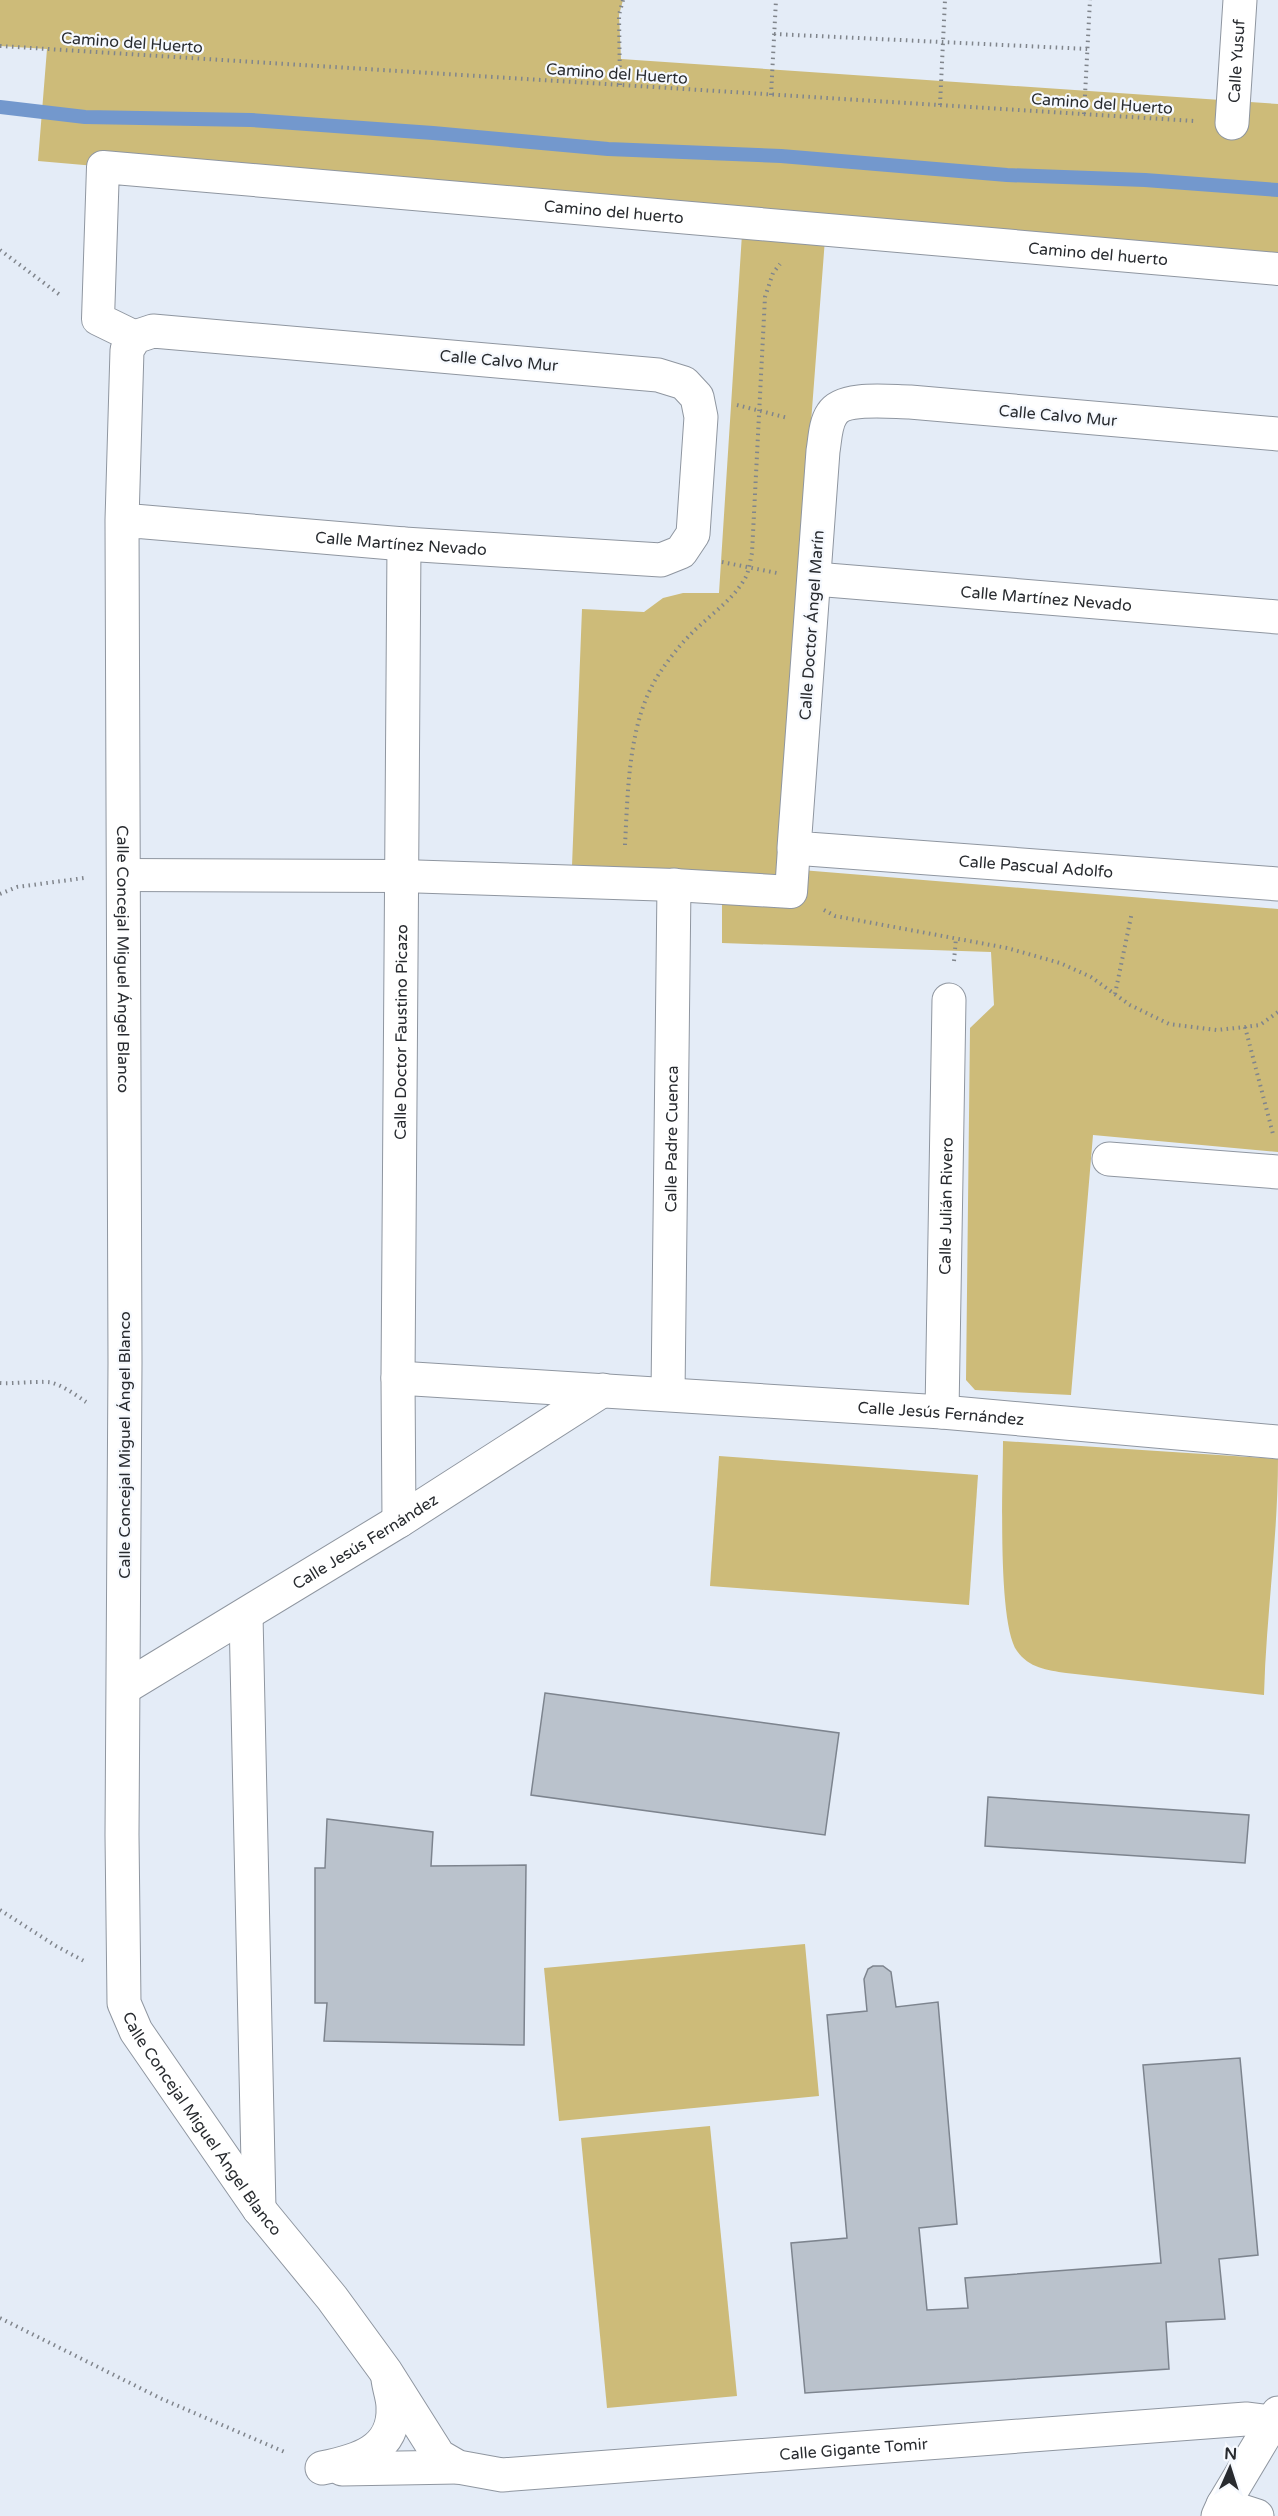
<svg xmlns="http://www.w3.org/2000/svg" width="1278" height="2516" font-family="'Varela Round',sans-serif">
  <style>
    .green { fill: #cdbb79 }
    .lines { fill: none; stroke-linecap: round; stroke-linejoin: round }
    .stream { stroke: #7398cd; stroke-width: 14 }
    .building { fill: #bac2cc; stroke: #7d848e; stroke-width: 1.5 }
    .pedestrian-casing { stroke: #8f96a0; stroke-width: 34 }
    .minor-casing { stroke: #8f96a0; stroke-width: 35 }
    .tertiary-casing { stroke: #8f96a0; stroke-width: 35 }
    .path { stroke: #80858c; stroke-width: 4; stroke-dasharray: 1.5 4.5; stroke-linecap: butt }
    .pedestrian { stroke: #fff; stroke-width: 32 }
    .minor { stroke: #fff; stroke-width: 33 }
    .tertiary { stroke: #fff; stroke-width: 33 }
    .labels { text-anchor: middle; stroke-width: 4.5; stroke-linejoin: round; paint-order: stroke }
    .street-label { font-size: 16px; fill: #282b2f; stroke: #f6f9fe }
  </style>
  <rect width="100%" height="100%" fill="#e4ecf7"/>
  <g class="green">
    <polygon points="0,0 623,0 619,15 621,59 1278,104 1278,269 38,161 47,49 0,46"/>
    <polygon points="742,234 825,239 777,868 1278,909 1278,1152 1093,1135 1071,1395 975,1390 966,1380 970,1028 994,1005 991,952 722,943 722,897 571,892 582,609 644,612 663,598 683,593 719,593"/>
    <path d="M1003,1441L1278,1459C1278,1538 1266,1616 1264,1695L1066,1673C1047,1670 1029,1668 1017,1651C997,1623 1003,1481 1003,1441Z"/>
    <polygon points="719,1456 978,1475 969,1605 710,1586"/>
    <polygon points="805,1944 819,2096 559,2121 544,1968"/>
    <polygon points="710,2126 737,2396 607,2408 581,2138"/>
  </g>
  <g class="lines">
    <polyline class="stream" points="0,107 85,117 251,120 433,133 608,149 781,156 1007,175 1145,180 1278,190"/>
  </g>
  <g class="building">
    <polygon points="545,1693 839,1733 825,1835 531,1795"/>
    <polygon points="988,1797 1249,1815 1245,1863 985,1846"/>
    <polygon points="327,1819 433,1832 431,1866 526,1865 524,2045 324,2041 327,2003 315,2003 315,1868 325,1868"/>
    <polygon points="873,1966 883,1966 891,1972 896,2007 938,2002 957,2224 919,2228 927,2310 968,2308 965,2278 1161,2263 1143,2065 1240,2058 1258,2255 1219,2259 1225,2319 1166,2322 1169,2369 805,2393 791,2243 847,2238 827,2015 867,2011 864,1979 868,1969"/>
  </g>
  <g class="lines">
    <defs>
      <g id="pedestrian">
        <path id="s1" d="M135,337L98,319L103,167L1278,269"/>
        <polyline points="124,875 402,876 674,885 791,892 794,848"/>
      </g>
      <g id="minor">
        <path id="s2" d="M1232,123L1240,0"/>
        <path id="s3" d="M1278,434L910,402C890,402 843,396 832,414C825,424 825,440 823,451L794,848L1278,884"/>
        <path id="s4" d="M122,520L404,544L661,560L681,552L693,534L701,417L697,397L684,383L658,375L153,331L135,337L127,350L122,520L125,1363L122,1835L124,2003L136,2031L259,2209L332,2298L386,2372L439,2456L458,2467L502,2475L1246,2419L1272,2422"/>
        <path id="s5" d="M815,579L1278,617"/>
        <polyline points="1109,1159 1278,1172"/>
        <path id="s6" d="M398,1378L942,1412L1278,1442"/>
        <path id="s7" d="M668,1394L674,885"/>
        <path id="s8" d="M942,1412L949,1000"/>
        <path id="s9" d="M399,1521L398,1378L404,544"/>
        <polyline points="246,1615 259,2209"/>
        <path id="s10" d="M124,1688L399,1521L603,1390"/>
        <path d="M322,2468C357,2461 395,2451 393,2407C393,2398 389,2388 388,2379"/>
        <polyline points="342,2469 458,2467"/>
        <polyline points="1223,2505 1278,2413"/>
      </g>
      <polyline id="tertiary" points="1218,2516 1223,2505 1257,2516"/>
    </defs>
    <use href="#pedestrian" class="pedestrian-casing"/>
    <use href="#minor" class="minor-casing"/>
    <use href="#tertiary" class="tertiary-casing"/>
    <g class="path">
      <polyline points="774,34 1088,49"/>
      <polyline points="0,46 1194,121"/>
      <polyline points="620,85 619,15 623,0"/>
      <polyline points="771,95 776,0"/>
      <polyline points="940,105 945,0"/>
      <polyline points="1084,114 1090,0"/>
      <polyline points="0,250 60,295"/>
      <polyline points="737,405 788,418"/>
      <polyline points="722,562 777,573"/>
      <path d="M625,845C628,790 628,718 661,671C669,659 679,646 690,635C707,617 731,602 744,580C749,573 750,561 752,553L765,297L773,273L780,264"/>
      <polyline points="0,894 17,887 84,878"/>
      <polyline points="824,910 835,916 1007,948 1060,963 1091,977 1130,1005 1169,1024 1217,1030 1245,1027 1260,1025 1278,1012"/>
      <polyline points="954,961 956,938"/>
      <polyline points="1115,994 1132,912"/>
      <polyline points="1245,1027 1273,1134"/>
      <path d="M0,1383C12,1384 46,1380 53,1383C65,1387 76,1395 86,1402"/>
      <polyline points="0,1910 56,1946 84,1961"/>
      <polyline points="0,2318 162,2399 287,2453"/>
    </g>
    <use href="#pedestrian" class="pedestrian"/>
    <use href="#minor" class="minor"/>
    <use href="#tertiary" class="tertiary"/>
  </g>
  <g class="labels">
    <g class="street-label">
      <text transform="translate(132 42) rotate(4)" y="6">Camino del Huerto</text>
      <text dy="6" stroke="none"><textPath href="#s2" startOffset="62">Calle Yusuf</textPath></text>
      <text transform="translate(617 73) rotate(4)" y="6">Camino del Huerto</text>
      <text transform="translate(1102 103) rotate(4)" y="6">Camino del Huerto</text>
      <text dy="6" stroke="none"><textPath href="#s1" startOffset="706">Camino del huerto</textPath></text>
      <text dy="6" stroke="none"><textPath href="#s1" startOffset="1192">Camino del huerto</textPath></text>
      <text transform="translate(499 360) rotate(5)" y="6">Calle Calvo Mur</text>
      <text transform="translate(1058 415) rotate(5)" y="6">Calle Calvo Mur</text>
      <text dy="6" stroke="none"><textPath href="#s4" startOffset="280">Calle Martínez Nevado</textPath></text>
      <text dy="6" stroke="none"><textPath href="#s5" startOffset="232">Calle Martínez Nevado</textPath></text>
      <text transform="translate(811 625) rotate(-86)" y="6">Calle Doctor Ángel Marín</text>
      <text dy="6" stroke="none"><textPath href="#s3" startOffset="1130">Calle Pascual Adolfo</textPath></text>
      <text dy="6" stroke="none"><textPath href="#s4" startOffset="1918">Calle Concejal Miguel Ángel Blanco</textPath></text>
      <text dy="6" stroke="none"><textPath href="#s9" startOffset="489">Calle Doctor Faustino Picazo</textPath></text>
      <text dy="6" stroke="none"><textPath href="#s7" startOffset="255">Calle Padre Cuenca</textPath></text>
      <text dy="6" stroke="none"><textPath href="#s8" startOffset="206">Calle Julián Rivero</textPath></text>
      <text dy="6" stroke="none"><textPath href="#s6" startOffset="544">Calle Jesús Fernández</textPath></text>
      <text transform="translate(124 1445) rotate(-90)" y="6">Calle Concejal Miguel Ángel Blanco</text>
      <text dy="6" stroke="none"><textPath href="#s10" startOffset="282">Calle Jesús Fernández</textPath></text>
      <text dy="6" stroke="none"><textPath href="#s4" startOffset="3106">Calle Concejal Miguel Ángel Blanco</textPath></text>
      <text dy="6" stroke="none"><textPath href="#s4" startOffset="3934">Calle Gigante Tomir</textPath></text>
    </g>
  </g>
  <g transform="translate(1230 2468) rotate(3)" stroke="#f6f9fe" stroke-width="4.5" paint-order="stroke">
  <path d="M0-4.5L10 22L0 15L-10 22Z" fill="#282b2f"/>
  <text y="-9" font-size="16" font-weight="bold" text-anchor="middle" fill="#282b2f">N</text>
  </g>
</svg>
